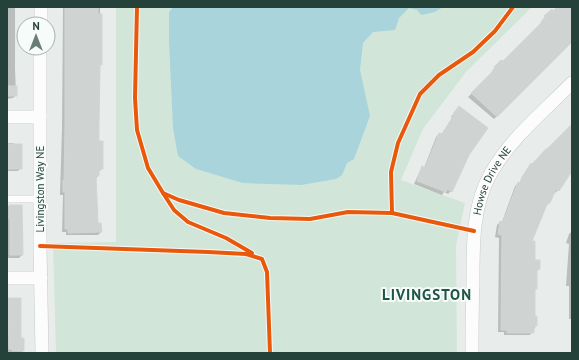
<svg xmlns="http://www.w3.org/2000/svg" width="579" height="360" font-family="'PT Sans',sans-serif">
  <style>
    .green { fill: #d1e6d8 }
    .water { fill: #a9d4db }
    .shadow { fill: #0003 }
    .building { fill: #cfd4d2; stroke: #d1d6d4 }
    .lines { fill: none; stroke-linecap: round; stroke-linejoin: round }
    .lane-casing { stroke: #c5cac8; stroke-width: 8 }
    .street-casing { stroke: #c5cac8; stroke-width: 14 }
    .lane { stroke: #fcfcfc; stroke-width: 7 }
    .street { stroke: #fcfcfc; stroke-width: 13 }
    .cycleway-casing { stroke: #f7fbf9; stroke-width: 6 }
    .cycleway { stroke: #e8590c; stroke-width: 4 }
    .labels { text-anchor: middle; stroke-width: 4; stroke-linejoin: round; paint-order: stroke }
    .street-label { font-size: 11px; fill: #24423a; stroke: #f7fbf9 }
    .district-label { font-size: 15px; font-weight: bold; letter-spacing: 1px; fill: #1f5548; stroke: #f7fbf9 }
  </style>
  <rect width="100%" height="100%" fill="#e8edeb"/>
  <polygon class="green" points="116,7 532,7 466,72 423,129 401,180 465,203 456,246 457,353 56,353 53,243 116,242"/>
  <polygon class="water" points="173,7 443,7 435,12 421,15 417,10 409,8 399,18 395,30 373,32 363,43 360,70 370,116 354,159 347,163 342,175 336,179 301,185 243,183 196,169 178,156 173,128 169,42 169,12"/>
  <g class="shadow">
    <polygon points="7,7 15,7 15,68 16,95 13,98 7,99"/>
    <polygon points="63,7 100,7 101,65 99,66 98,142 102,169 98,172 98,176 95,179 97,224 101,232 98,235 66,235 66,232 62,232 63,195 60,195 62,128"/>
    <polygon points="558,7 572,7 572,41 494,119 468,97 489,77 493,72 492,71 501,61 503,63 543,21 542,20 545,17 552,11 553,12"/>
    <polygon points="459,107 468,155 451,191 448,194 444,192 442,195 414,184 420,171 423,168 424,168 436,137 439,134 441,135 452,118 451,117"/>
    <polygon points="572,126 572,172 571,171 558,190 555,193 554,192 549,203 546,206 531,242 534,261 539,269 536,272 534,290 534,317 536,326 530,335 504,335 504,332 498,332 499,238 495,237 497,225 500,222 502,222 515,186 519,183 529,168"/>
    <polygon points="7,143 14,143 21,168 18,171 7,171"/>
    <polygon points="7,206 21,206 22,255 19,258 7,258"/>
    <polygon points="572,231 572,335 572,319 569,319 569,286 566,286 569,244 566,243 569,234"/>
    <polygon points="7,299 20,299 20,339 23,351 21,353 7,353"/>
  </g>
  <g class="building">
    <polygon points="65,7 98,7 98,14 102,14 102,65 100,65 99,122 99,141 103,141 103,169 99,169 99,176 96,176 98,223 101,223 102,232 68,233 68,229 65,229 65,192 63,192 63,180 64,180 65,125"/>
    <polygon points="557,7 572,7 572,42 497,117 471,93 495,69 494,67 501,60 503,61 541,23 541,22 546,17 544,16 552,9 553,11"/>
    <rect x="7" y="86" width="10" height="10"/>
    <polygon points="459,106 488,128 469,155 452,192 447,189 446,192 417,181 422,166 425,168 439,133 442,134 454,115 453,114"/>
    <polygon points="572,124 572,171 559,191 556,189 550,203 548,202 532,241 535,241 535,260 540,260 540,269 537,269 537,289 535,289 535,316 537,316 537,326 534,326 534,333 507,333 507,330 501,330 502,235 498,234 500,221 503,222 518,182 520,183 522,177 531,163 532,164 546,149 548,148"/>
    <rect x="7" y="144" width="15" height="25"/>
    <polygon points="9,205 22,205 23,255 10,255 10,219 9,219"/>
    <polygon points="8,298 21,298 21,338 24,338 24,351 12,351 12,349 9,349"/>
  </g>
  <g class="lines">
    <defs>
      <polyline id="lane" points="7,199 40,199"/>
      <g id="street">
        <polyline points="41,24 41,7"/>
        <polyline points="40,48 40,246 42,353"/>
        <polyline points="7,117 40,117"/>
        <polyline points="7,278 41,278"/>
        <path id="s1" d="M472,353C472,330 472,306 473,283C473,246 472,206 491,173C511,138 544,111 572,83"/>
      </g>
    </defs>
    <use href="#lane" class="lane-casing"/>
    <use href="#street" class="street-casing"/>
    <use href="#lane" class="lane"/>
    <use href="#street" class="street"/>
    <defs>
      <g id="cycleway">
        <polyline points="137,7 135,98 137,130 148,168 163,193 179,200 224,213 270,218 310,219 348,212 392,213 474,231"/>
        <polyline points="163,193 174,210 188,222 226,238 252,253"/>
        <polyline points="392,213 391,172 398,143 420,94 439,75 473,52 495,31 513,7"/>
        <polyline points="40,246 208,252 246,254 262,259 267,272 270,353"/>
      </g>
    </defs>
    <use href="#cycleway" class="cycleway-casing"/>
    <use href="#cycleway" class="cycleway"/>
  </g>
  <g class="labels">
    <g class="street-label">
      <text dy="4" stroke="none"><textPath href="#s1" startOffset="176">Howse Drive NE</textPath></text>
      <text transform="translate(40 189) rotate(-90)" y="4">Livingston Way NE</text>
    </g>
    <g class="district-label">
      <text x="427" y="300">LIVINGSTON</text>
    </g>
  </g>
  <rect width="579" height="360" fill="none" stroke="#24423a" stroke-width="16"/>
  <g transform="translate(36 36)"><circle r="19" fill="#f7fbf9" stroke="#a3b1ad"/>
  <path d="M0-3L7 15L0 10L-7 15Z" fill="#697e78"/>
  <text y="-6" font-size="11" font-weight="bold" text-anchor="middle" fill="#24423a">N</text>
  </g>
</svg>
